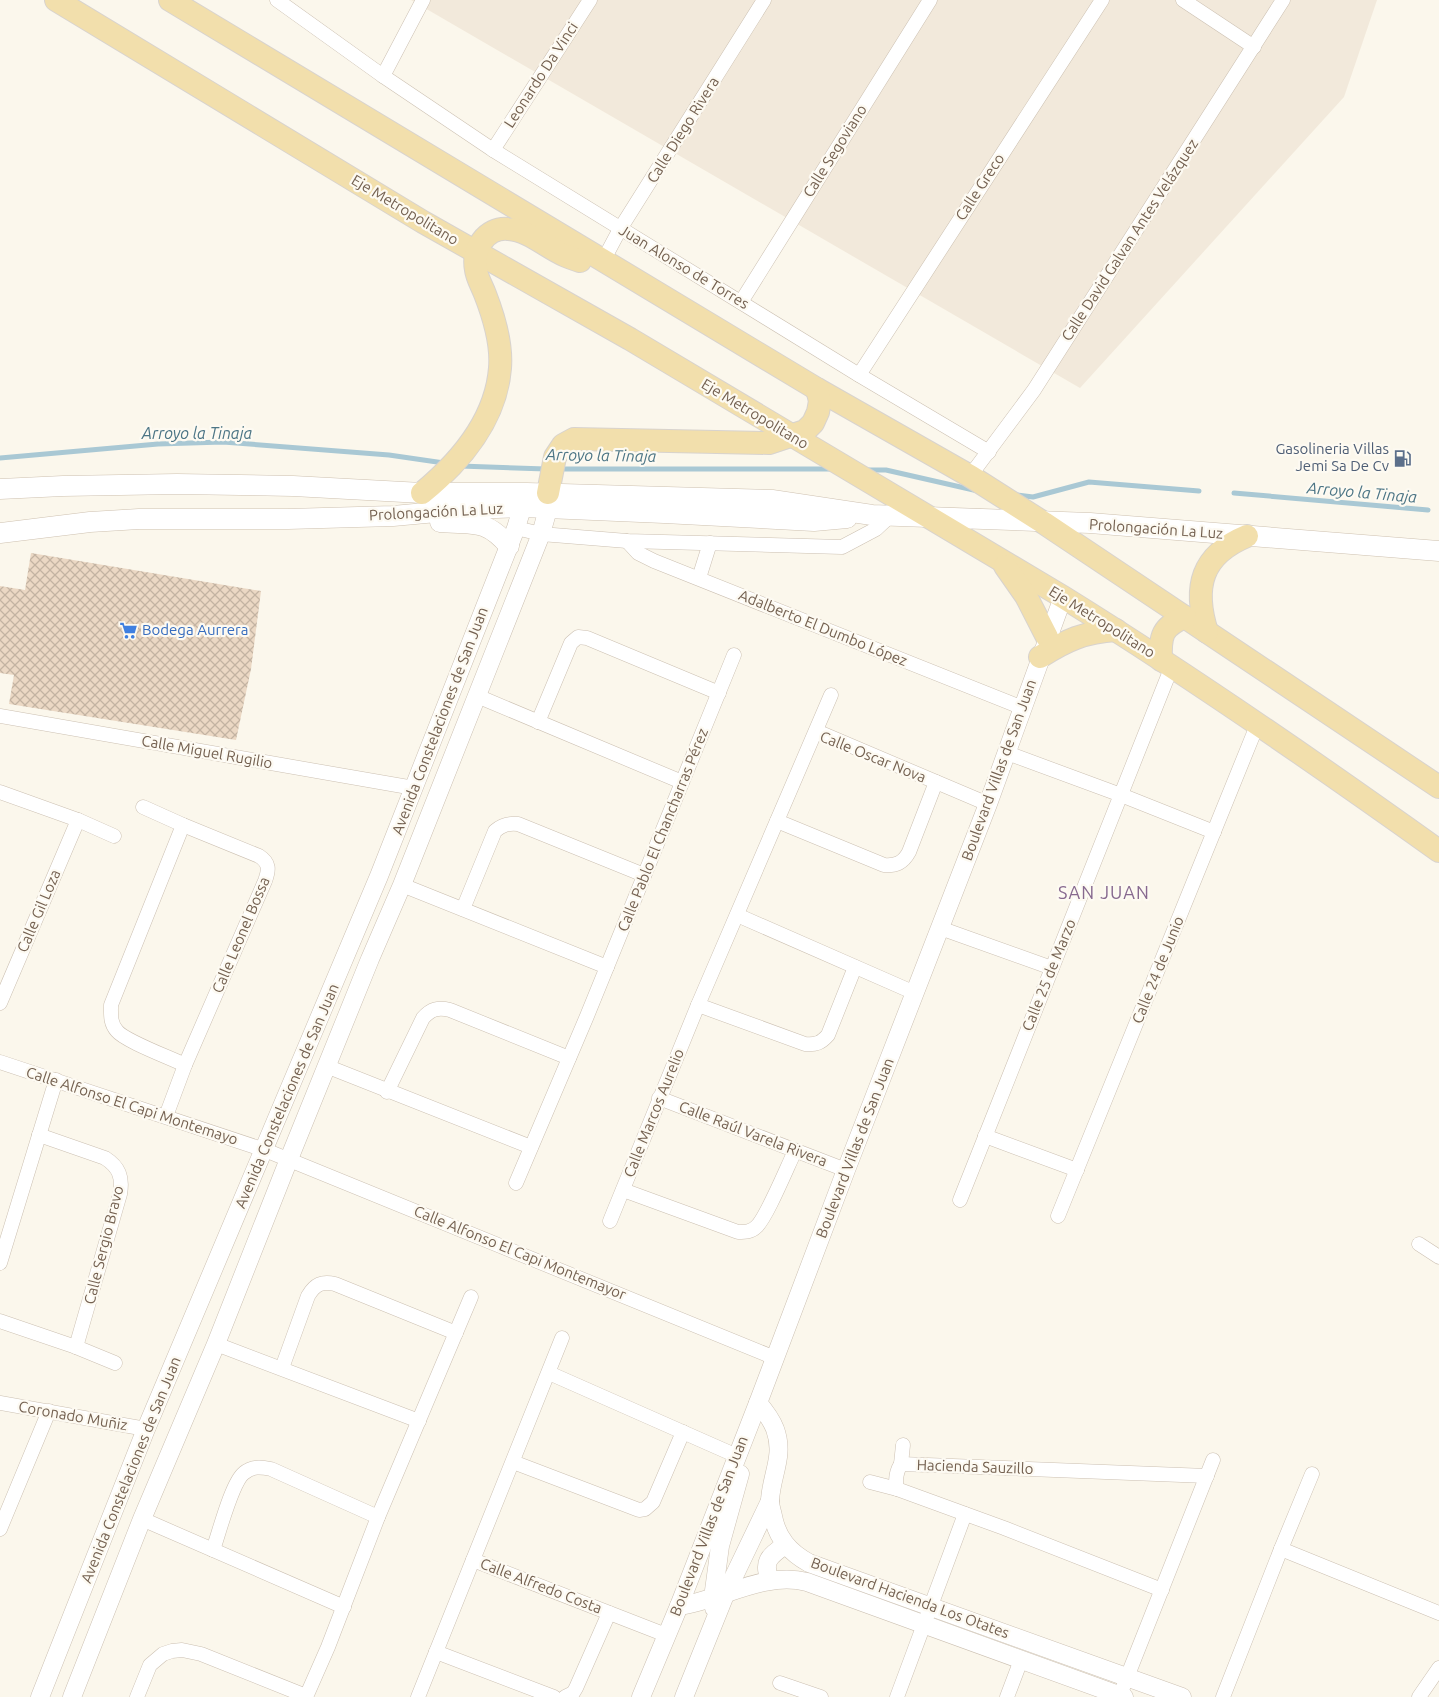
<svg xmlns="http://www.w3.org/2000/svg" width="1439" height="1697" font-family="Ubuntu,sans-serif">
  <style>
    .residential { fill: #f2e9db }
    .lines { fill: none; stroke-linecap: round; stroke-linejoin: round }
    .stream { stroke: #a9c8d4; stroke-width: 5 }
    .building { fill: url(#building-cross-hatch) }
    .minor-casing { stroke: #ccc0b2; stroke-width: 15 }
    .tertiary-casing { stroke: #ccc0b2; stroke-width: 19 }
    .secondary-casing { stroke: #cec1b0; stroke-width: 21 }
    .primary-casing { stroke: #d8d3ce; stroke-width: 24 }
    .minor { stroke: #fff; stroke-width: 14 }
    .tertiary { stroke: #fff; stroke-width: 18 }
    .secondary { stroke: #fff; stroke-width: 20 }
    .primary { stroke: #f2dfac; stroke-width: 22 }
    .labels { text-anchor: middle; stroke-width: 4.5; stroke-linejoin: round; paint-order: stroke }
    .street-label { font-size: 15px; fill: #746151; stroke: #fdfaf2 }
    .service-label { font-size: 15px; fill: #4e5e75; stroke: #fdfaf2; text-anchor: end }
    .shop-label { font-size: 15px; fill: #366cbe; stroke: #fdfaf2; text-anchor: start }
    .water-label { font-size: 16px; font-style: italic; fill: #4c7585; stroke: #fdfaf2 }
    .quarter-label { font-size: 18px; letter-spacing: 1px; fill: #87698f; stroke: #fdfaf2 }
  </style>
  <defs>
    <pattern id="building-cross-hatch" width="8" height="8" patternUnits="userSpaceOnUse" patternTransform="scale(1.25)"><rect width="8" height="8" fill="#ebd8c4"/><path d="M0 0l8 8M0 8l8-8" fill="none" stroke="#c3b3a2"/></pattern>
  </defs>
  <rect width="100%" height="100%" fill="#fbf7ec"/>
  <polygon class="residential" points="411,0 1377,0 1344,97 1080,388"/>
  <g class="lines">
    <g class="stream">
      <polyline points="0,458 158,444 223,442 389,455 444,463"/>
      <polyline points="460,466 546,469"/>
      <polyline points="559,469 831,469"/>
      <polyline points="864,470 886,470 978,491"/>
      <polyline points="1234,493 1428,510"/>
      <polyline points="1017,495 1033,497 1089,482 1199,491"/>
    </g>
  </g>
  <polygon class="building" points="31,553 261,591 251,669 236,740 9,704 14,675 0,673 0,586 25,590"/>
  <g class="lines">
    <defs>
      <g id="minor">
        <polyline points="277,0 383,76 493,150 859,375 989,452"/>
        <polyline points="1183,0 1254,47"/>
        <polyline points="383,76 423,0"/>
        <polyline points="493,150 590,0"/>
        <polyline points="603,261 620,229 764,0"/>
        <polyline points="741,302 930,0"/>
        <polyline points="859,375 1102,0"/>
        <polyline points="970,476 1034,390 1283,0"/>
        <polyline points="516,528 541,534 627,541 842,547 876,529 890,516"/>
        <polyline points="627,541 638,553 654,561 1023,708"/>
        <polyline points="699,578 710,543"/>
        <polyline points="477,696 682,782"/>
        <polyline points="0,716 414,788"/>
        <polyline points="538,722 571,643 578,637 587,638 719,693"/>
        <polyline points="816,731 988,804"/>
        <polyline points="1007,753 1121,795 1214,832"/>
        <polyline points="0,792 78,820 114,836"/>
        <path d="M143,807L183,825L259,856C270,863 269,870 265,881L185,1065L166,1116"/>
        <path d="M777,821L884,865C896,866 903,863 909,852L936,782"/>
        <path d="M183,825L111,1005C111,1015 110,1023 117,1031C125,1041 171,1058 185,1065"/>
        <polyline points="402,885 607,967"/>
        <path d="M463,909L495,831C502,825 508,823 518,824L644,875"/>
        <polyline points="737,915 915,993"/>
        <polyline points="940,928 1052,968"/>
        <polyline points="0,1003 78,820"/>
        <path d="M698,1005L805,1044C816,1045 821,1043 828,1035L855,967"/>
        <polyline points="0,1062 265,1150 775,1358"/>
        <polyline points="326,1066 531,1147"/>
        <path d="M387,1092L423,1018C431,1009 438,1007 450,1010L569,1058"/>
        <polyline points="659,1098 846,1170"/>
        <path d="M39,1135L105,1158C119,1167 123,1177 120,1194L76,1347"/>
        <polyline points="985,1136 1077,1170"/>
        <polyline points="516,1183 587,1016 734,655"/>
        <path d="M623,1190L738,1232C745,1232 751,1232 756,1227C766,1219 788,1165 795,1151"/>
        <polyline points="960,1200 1172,666"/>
        <polyline points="1058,1216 1258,723"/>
        <polyline points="610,1221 698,1005 831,695"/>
        <polyline points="1419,1244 1439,1257"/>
        <polyline points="0,1263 56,1080"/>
        <polyline points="0,1321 76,1347 115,1363"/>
        <polyline points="216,1344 419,1421"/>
        <path d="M282,1368L308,1296C315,1284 322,1281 335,1284L456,1333"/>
        <polyline points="549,1373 737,1456"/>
        <polyline points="0,1403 146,1429"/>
        <polyline points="513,1462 639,1510 645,1509 653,1502 683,1432"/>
        <polyline points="901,1464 903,1445"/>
        <polyline points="870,1482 897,1489"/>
        <polyline points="142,1519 344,1607"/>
        <polyline points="0,1529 49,1411"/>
        <polyline points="1281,1549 1439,1613"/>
        <path d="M213,1550C219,1533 232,1482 244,1473C252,1466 261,1467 271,1469L378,1517"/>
        <polyline points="473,1560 666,1635"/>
        <path d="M1162,1590L1004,1528L897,1489C895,1480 896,1472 901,1464L1207,1476"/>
        <polyline points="436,1652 554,1697"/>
        <polyline points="780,1683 821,1697"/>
        <polyline points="1120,1695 1213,1460"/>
        <polyline points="137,1697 150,1665 163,1654 172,1651 182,1650 201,1654 306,1696"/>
        <polyline points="306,1697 328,1647 378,1517 471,1297"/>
        <polyline points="418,1697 562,1338"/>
        <polyline points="565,1697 573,1693 576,1688 609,1613"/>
        <polyline points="897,1697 965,1514"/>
        <polyline points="1007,1697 1021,1660"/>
        <polyline points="1223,1697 1281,1549 1312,1474"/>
        <polyline points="1419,1697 1439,1668"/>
      </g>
      <g id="tertiary">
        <path d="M758,1403C765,1411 771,1419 775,1429C785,1456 771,1475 770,1501C770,1506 772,1511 773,1516C777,1538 789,1552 809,1563L1182,1697"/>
        <path d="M770,1580C762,1561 770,1556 785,1545"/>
        <path d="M679,1606C722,1600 764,1571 807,1582L1124,1697"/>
        <polyline points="714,1608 713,1598 720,1546 740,1474"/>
        <polyline points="40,1697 146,1429 379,876 516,528 526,495"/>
        <polyline points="72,1697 142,1519 216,1344 289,1159 370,959 402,885 541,534 548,509 548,495"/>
        <polyline points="641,1697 679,1606 758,1403 846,1170 988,804 1063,597"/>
        <polyline points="684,1697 725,1595 770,1501"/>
      </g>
      <g id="secondary">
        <polyline points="0,489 63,486 177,484 293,486 422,493 527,493 772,500 872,515 1090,523 1439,551"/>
        <path d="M440,522C473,525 485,518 509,546"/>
        <polyline points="0,533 90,522 139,519 288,519 393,516 469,509 523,507 664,513 814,521 847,518"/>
      </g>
      <g id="primary">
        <path d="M56,0L423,222L630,339L1063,597C1192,677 1316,763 1439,851"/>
        <polyline points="170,0 817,389 970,476 1044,523 1439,787"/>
        <path d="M422,493C461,461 496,420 500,368C502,344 494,317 485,294C482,286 477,278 476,270C472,249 486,227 508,229C529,230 547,248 566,256C571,258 576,260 580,261"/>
        <polyline points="548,493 555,457 563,445 574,439 769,443 805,431 813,423 818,412 820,401 817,389"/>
        <polyline points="1005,566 1026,596 1047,637"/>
        <path d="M1207,632C1193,587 1201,555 1247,536"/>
        <path d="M1040,657C1066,640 1085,632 1116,630"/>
        <path d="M1161,660C1160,635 1162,627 1185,617"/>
      </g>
    </defs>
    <use href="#minor" class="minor-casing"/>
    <use href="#tertiary" class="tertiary-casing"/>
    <use href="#secondary" class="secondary-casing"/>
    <use href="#primary" class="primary-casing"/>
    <use href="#minor" class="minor"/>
    <use href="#tertiary" class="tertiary"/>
    <use href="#secondary" class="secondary"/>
    <use href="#primary" class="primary"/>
  </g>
  <defs>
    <symbol id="fuel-bare" viewBox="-9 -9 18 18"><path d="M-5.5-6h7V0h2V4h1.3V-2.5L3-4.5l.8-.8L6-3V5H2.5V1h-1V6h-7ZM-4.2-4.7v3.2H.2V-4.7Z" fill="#5c6f8a" stroke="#fdfaf2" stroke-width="2.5" paint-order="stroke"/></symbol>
    <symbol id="supermarket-bare" viewBox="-9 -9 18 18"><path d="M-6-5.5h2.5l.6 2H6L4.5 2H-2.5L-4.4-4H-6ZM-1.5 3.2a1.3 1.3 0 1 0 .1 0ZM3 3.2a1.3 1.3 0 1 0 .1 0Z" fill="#3f7fe0" stroke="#fdfaf2" stroke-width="2.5" paint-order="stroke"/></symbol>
  </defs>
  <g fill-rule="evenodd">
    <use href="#fuel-bare" x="1390" y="446" width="25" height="25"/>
    <use href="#supermarket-bare" x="116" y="618" width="25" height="25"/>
  </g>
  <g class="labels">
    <g class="street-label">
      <text transform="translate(541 75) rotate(-57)" y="5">Leonardo Da Vinci</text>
      <text transform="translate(683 130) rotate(-58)" y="5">Calle Diego Rivera</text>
      <text transform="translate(835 151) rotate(-58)" y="5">Calle Segoviano</text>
      <text transform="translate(980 187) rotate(-57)" y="5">Calle Greco</text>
      <text transform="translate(405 210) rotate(31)" y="5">Eje Metropolitano</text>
      <text transform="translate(1130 240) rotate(-57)" y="5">Calle David Galvan Antes Velázquez</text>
      <text transform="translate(684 267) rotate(31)" y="5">Juan Alonso de Torres</text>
      <text transform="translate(755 414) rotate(31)" y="5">Eje Metropolitano</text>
      <text transform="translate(436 512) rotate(-3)" y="5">Prolongación La Luz</text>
      <text transform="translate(1156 529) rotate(4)" y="5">Prolongación La Luz</text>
      <text transform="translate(1102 622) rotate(32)" y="5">Eje Metropolitano</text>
      <text transform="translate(823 628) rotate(22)" y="5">Adalberto El Dumbo López</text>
      <text transform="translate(440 721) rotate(-69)" y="5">Avenida Constelaciones de San Juan</text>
      <text transform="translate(207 752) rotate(10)" y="5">Calle Miguel Rugilio</text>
      <text transform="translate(873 757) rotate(22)" y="5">Calle Oscar Nova</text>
      <text transform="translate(999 770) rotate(-70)" y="5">Boulevard Villas de San Juan</text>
      <text transform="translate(663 830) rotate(-68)" y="5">Calle Pablo El Chancharras Pérez</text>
      <text transform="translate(39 911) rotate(-67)" y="5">Calle Gil Loza</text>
      <text transform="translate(241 935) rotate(-67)" y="5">Calle Leonel Bossa</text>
      <text transform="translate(1158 970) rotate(-68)" y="5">Calle 24 de Junio</text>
      <text transform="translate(1049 975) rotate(-68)" y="5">Calle 25 de Marzo</text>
      <text transform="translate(287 1096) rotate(-67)" y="5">Avenida Constelaciones de San Juan</text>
      <text transform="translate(132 1106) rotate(18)" y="5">Calle Alfonso El Capi Montemayo</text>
      <text transform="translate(654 1113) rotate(-68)" y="5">Calle Marcos Aurelio</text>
      <text transform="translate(753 1134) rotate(21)" y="5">Calle Raúl Varela Rivera</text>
      <text transform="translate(855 1148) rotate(-69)" y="5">Boulevard Villas de San Juan</text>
      <text transform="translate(104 1245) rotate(-76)" y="5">Calle Sergio Bravo</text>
      <text transform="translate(520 1253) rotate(22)" y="5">Calle Alfonso El Capi Montemayor</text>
      <text transform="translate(73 1416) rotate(10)" y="5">Coronado Muñiz</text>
      <text transform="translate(975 1467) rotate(2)" y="5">Hacienda Sauzillo</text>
      <text transform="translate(131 1470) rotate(-68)" y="5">Avenida Constelaciones de San Juan</text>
      <text transform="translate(709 1526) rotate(-69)" y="5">Boulevard Villas de San Juan</text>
      <text transform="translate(541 1586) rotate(21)" y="5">Calle Alfredo Costa</text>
      <text transform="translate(910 1598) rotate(20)" y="5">Boulevard Hacienda Los Otates</text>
    </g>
    <g class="service-label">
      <text x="1389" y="454">Gasolineria Villas<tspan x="1389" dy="17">Jemi Sa De Cv</tspan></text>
    </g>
    <g class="shop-label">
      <text x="142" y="635">Bodega Aurrera</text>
    </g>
    <g class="water-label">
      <text x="197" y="439">Arroyo la Tinaja</text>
      <text transform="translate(601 455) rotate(1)" y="6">Arroyo la Tinaja</text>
      <text transform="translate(1362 492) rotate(5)" y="6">Arroyo la Tinaja</text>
    </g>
    <g class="quarter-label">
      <text x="1104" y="899">SAN JUAN</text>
    </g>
  </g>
</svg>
